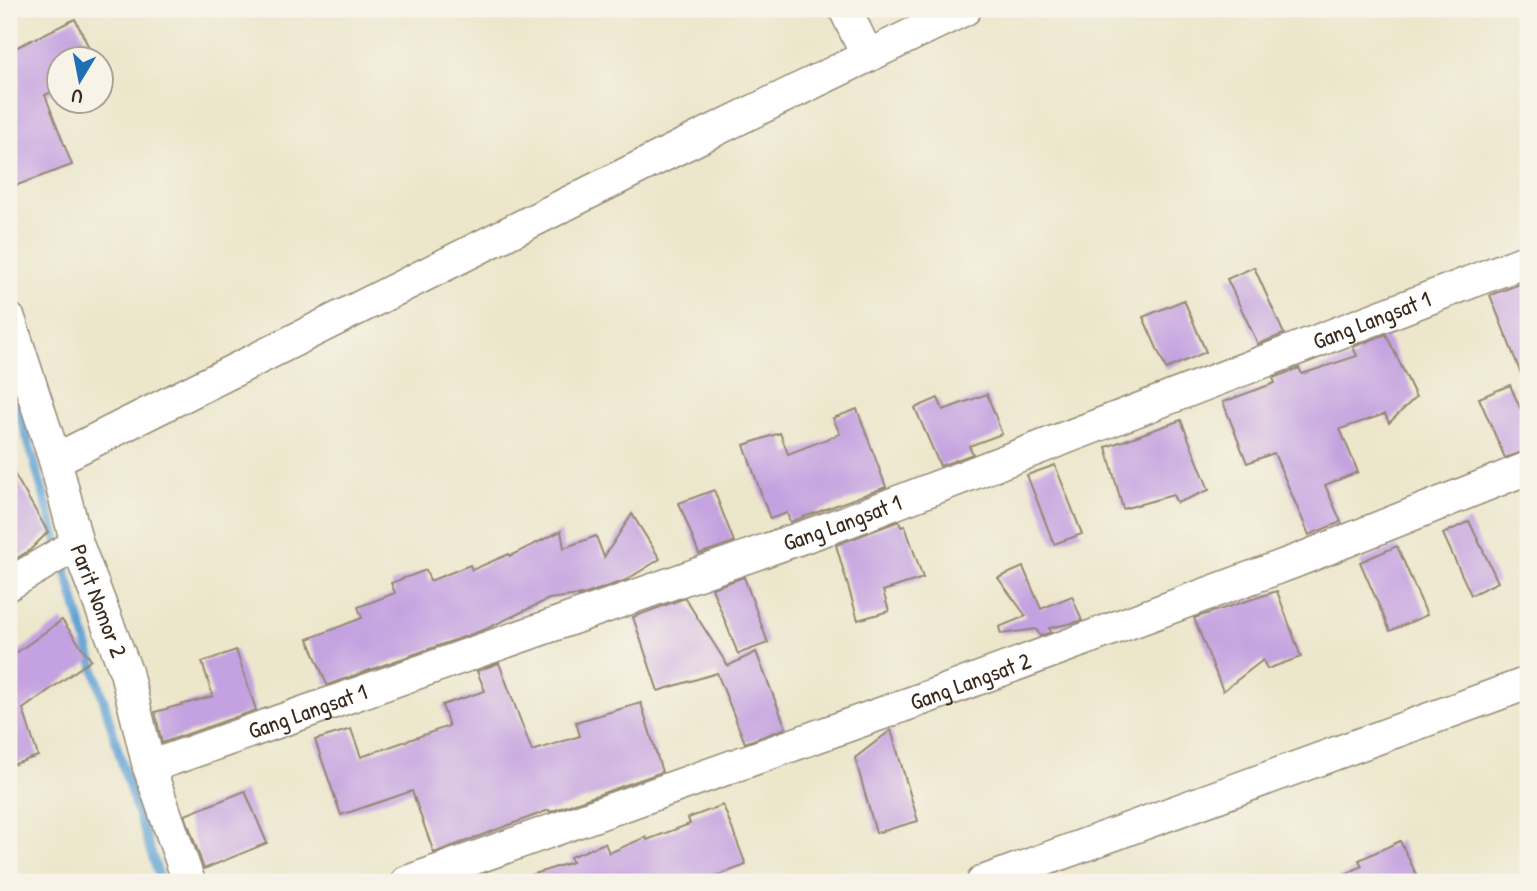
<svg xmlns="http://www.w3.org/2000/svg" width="1537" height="891" font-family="'Patrick Hand',sans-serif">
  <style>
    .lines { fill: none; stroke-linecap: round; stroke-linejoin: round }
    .stream { stroke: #60a2d4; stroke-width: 9 }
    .building { fill: #c4a1e0 }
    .minor-casing { stroke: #948874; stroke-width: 35 }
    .minor { stroke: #fff; stroke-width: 32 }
    .labels { text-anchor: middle; stroke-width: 5; stroke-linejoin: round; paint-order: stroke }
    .street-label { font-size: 23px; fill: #3b2a1e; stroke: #f7f3e8 }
  </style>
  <rect width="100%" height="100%" fill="#f7f3e8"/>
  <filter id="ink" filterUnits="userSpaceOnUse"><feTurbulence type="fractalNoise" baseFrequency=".0143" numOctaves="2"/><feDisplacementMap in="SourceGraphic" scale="14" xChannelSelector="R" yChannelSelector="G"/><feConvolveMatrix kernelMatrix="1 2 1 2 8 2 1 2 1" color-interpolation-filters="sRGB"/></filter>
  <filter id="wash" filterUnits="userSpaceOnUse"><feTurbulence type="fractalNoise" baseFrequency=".00686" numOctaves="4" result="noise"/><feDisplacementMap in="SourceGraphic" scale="28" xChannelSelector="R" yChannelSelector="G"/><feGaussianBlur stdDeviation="1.57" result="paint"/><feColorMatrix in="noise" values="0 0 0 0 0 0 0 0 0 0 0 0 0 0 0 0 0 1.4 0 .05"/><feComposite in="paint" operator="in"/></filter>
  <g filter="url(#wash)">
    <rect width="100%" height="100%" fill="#ece6cb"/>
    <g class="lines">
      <polyline class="stream" points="9,376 129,787 161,882"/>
    </g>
    <g id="blocks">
      <g class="building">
        <polygon points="75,19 95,60 60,60 60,88 45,95 72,165 9,188 9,51"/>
        <polygon points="1254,267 1284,334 1258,344 1227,279"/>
        <polygon points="1528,281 1528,389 1527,389 1490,295"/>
        <polygon points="1184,300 1206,352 1166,369 1143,317"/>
        <polygon points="1386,334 1416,397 1389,423 1385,414 1340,429 1358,472 1325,485 1341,522 1309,535 1274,453 1247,463 1223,402 1275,383 1273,378 1299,368 1302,374 1357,356 1353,347"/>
        <polygon points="1510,385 1528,426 1528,450 1505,458 1479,398"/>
        <polygon points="987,394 1002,434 969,446 973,454 940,466 915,408 938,398 943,410"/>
        <polygon points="857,409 886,487 790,522 787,513 770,519 744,445 780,433 788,454 840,434 833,418"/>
        <polygon points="1181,420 1209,490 1177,503 1173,495 1123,509 1106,447"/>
        <polygon points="9,465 48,532 30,550 9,563"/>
        <polygon points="1055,465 1082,534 1054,544 1027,475"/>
        <polygon points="714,490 734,542 699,554 679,503"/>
        <polygon points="632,514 660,559 626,580 577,597 579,595 549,599 486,629 327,685 308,639 362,618 358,607 395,593 391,583 426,570 430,581 470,565 472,570 509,554 510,556 561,531 564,548 596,536 604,557"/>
        <polygon points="899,521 901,527 905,526 923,578 883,591 889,611 858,620 836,545"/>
        <polygon points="1469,521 1498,582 1471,595 1443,534"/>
        <polygon points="1397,546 1427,615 1390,631 1360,562"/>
        <polygon points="1023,567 1041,609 1072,596 1082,621 1049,628 1051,632 1040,636 1036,629 1001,634 999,627 1026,616 998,578"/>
        <polygon points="744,577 768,643 738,654 712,588"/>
        <polygon points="1277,591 1301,657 1267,669 1263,660 1223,691 1194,618"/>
        <polygon points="685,598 728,666 756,652 786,728 745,743 717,673 658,691 633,617"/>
        <polygon points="62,620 91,660 23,709 38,756 9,766 9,658"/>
        <polygon points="236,650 256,710 162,743 155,712 213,696 202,662"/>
        <polygon points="499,663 532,751 580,736 576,722 641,703 662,772 550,812 549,810 434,853 412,791 341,815 315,740 351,729 361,757 449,726 442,705 485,691 477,671"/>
        <polygon points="891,730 918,821 876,833 855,758"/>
        <polygon points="245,791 267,843 204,869 185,815"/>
        <polygon points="723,805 746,865 700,882 526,882 525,877 572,862 570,857 605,843 609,853 646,837 647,840 690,824 688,818"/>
        <polygon points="1400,841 1420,882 1330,882 1362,866 1359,860"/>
      </g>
    </g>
  </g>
  <g filter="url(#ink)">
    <use href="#blocks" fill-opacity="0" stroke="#948874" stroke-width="2"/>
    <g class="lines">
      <defs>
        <g id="minor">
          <polyline points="845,9 867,55"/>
          <path id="s1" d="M9,319L55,460L77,544L126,672L149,767L189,882"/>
          <polyline points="55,460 686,144 965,9"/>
          <polyline points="9,584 77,544"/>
          <path id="s2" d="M149,767L846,522L1528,260"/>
          <path id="s3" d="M407,882L939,693L1296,561L1528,468"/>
          <polyline points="983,882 1528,683"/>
        </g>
      </defs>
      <use href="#minor" class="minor-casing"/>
      <use href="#minor" class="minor"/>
    </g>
  </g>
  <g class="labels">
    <g class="street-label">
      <text dy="8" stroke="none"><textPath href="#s2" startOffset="1302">Gang Langsat 1</textPath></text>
      <text dy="8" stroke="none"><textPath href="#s2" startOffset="735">Gang Langsat 1</textPath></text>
      <text dy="8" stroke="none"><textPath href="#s1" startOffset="296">Parit Nomor 2</textPath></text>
      <text dy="8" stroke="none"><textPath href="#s3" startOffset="598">Gang Langsat 2</textPath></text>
      <text dy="8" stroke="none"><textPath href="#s2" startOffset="168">Gang Langsat 1</textPath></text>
    </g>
  </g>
  <rect width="1537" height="891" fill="none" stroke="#f7f3e8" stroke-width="35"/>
  <g transform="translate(80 80) rotate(190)"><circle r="33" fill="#f7f3e8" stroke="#aca397" stroke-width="2"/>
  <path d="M0-5L12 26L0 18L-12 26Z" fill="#1f6fb2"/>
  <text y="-10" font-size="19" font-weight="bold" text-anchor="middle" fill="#3b2a1e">U</text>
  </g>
</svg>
